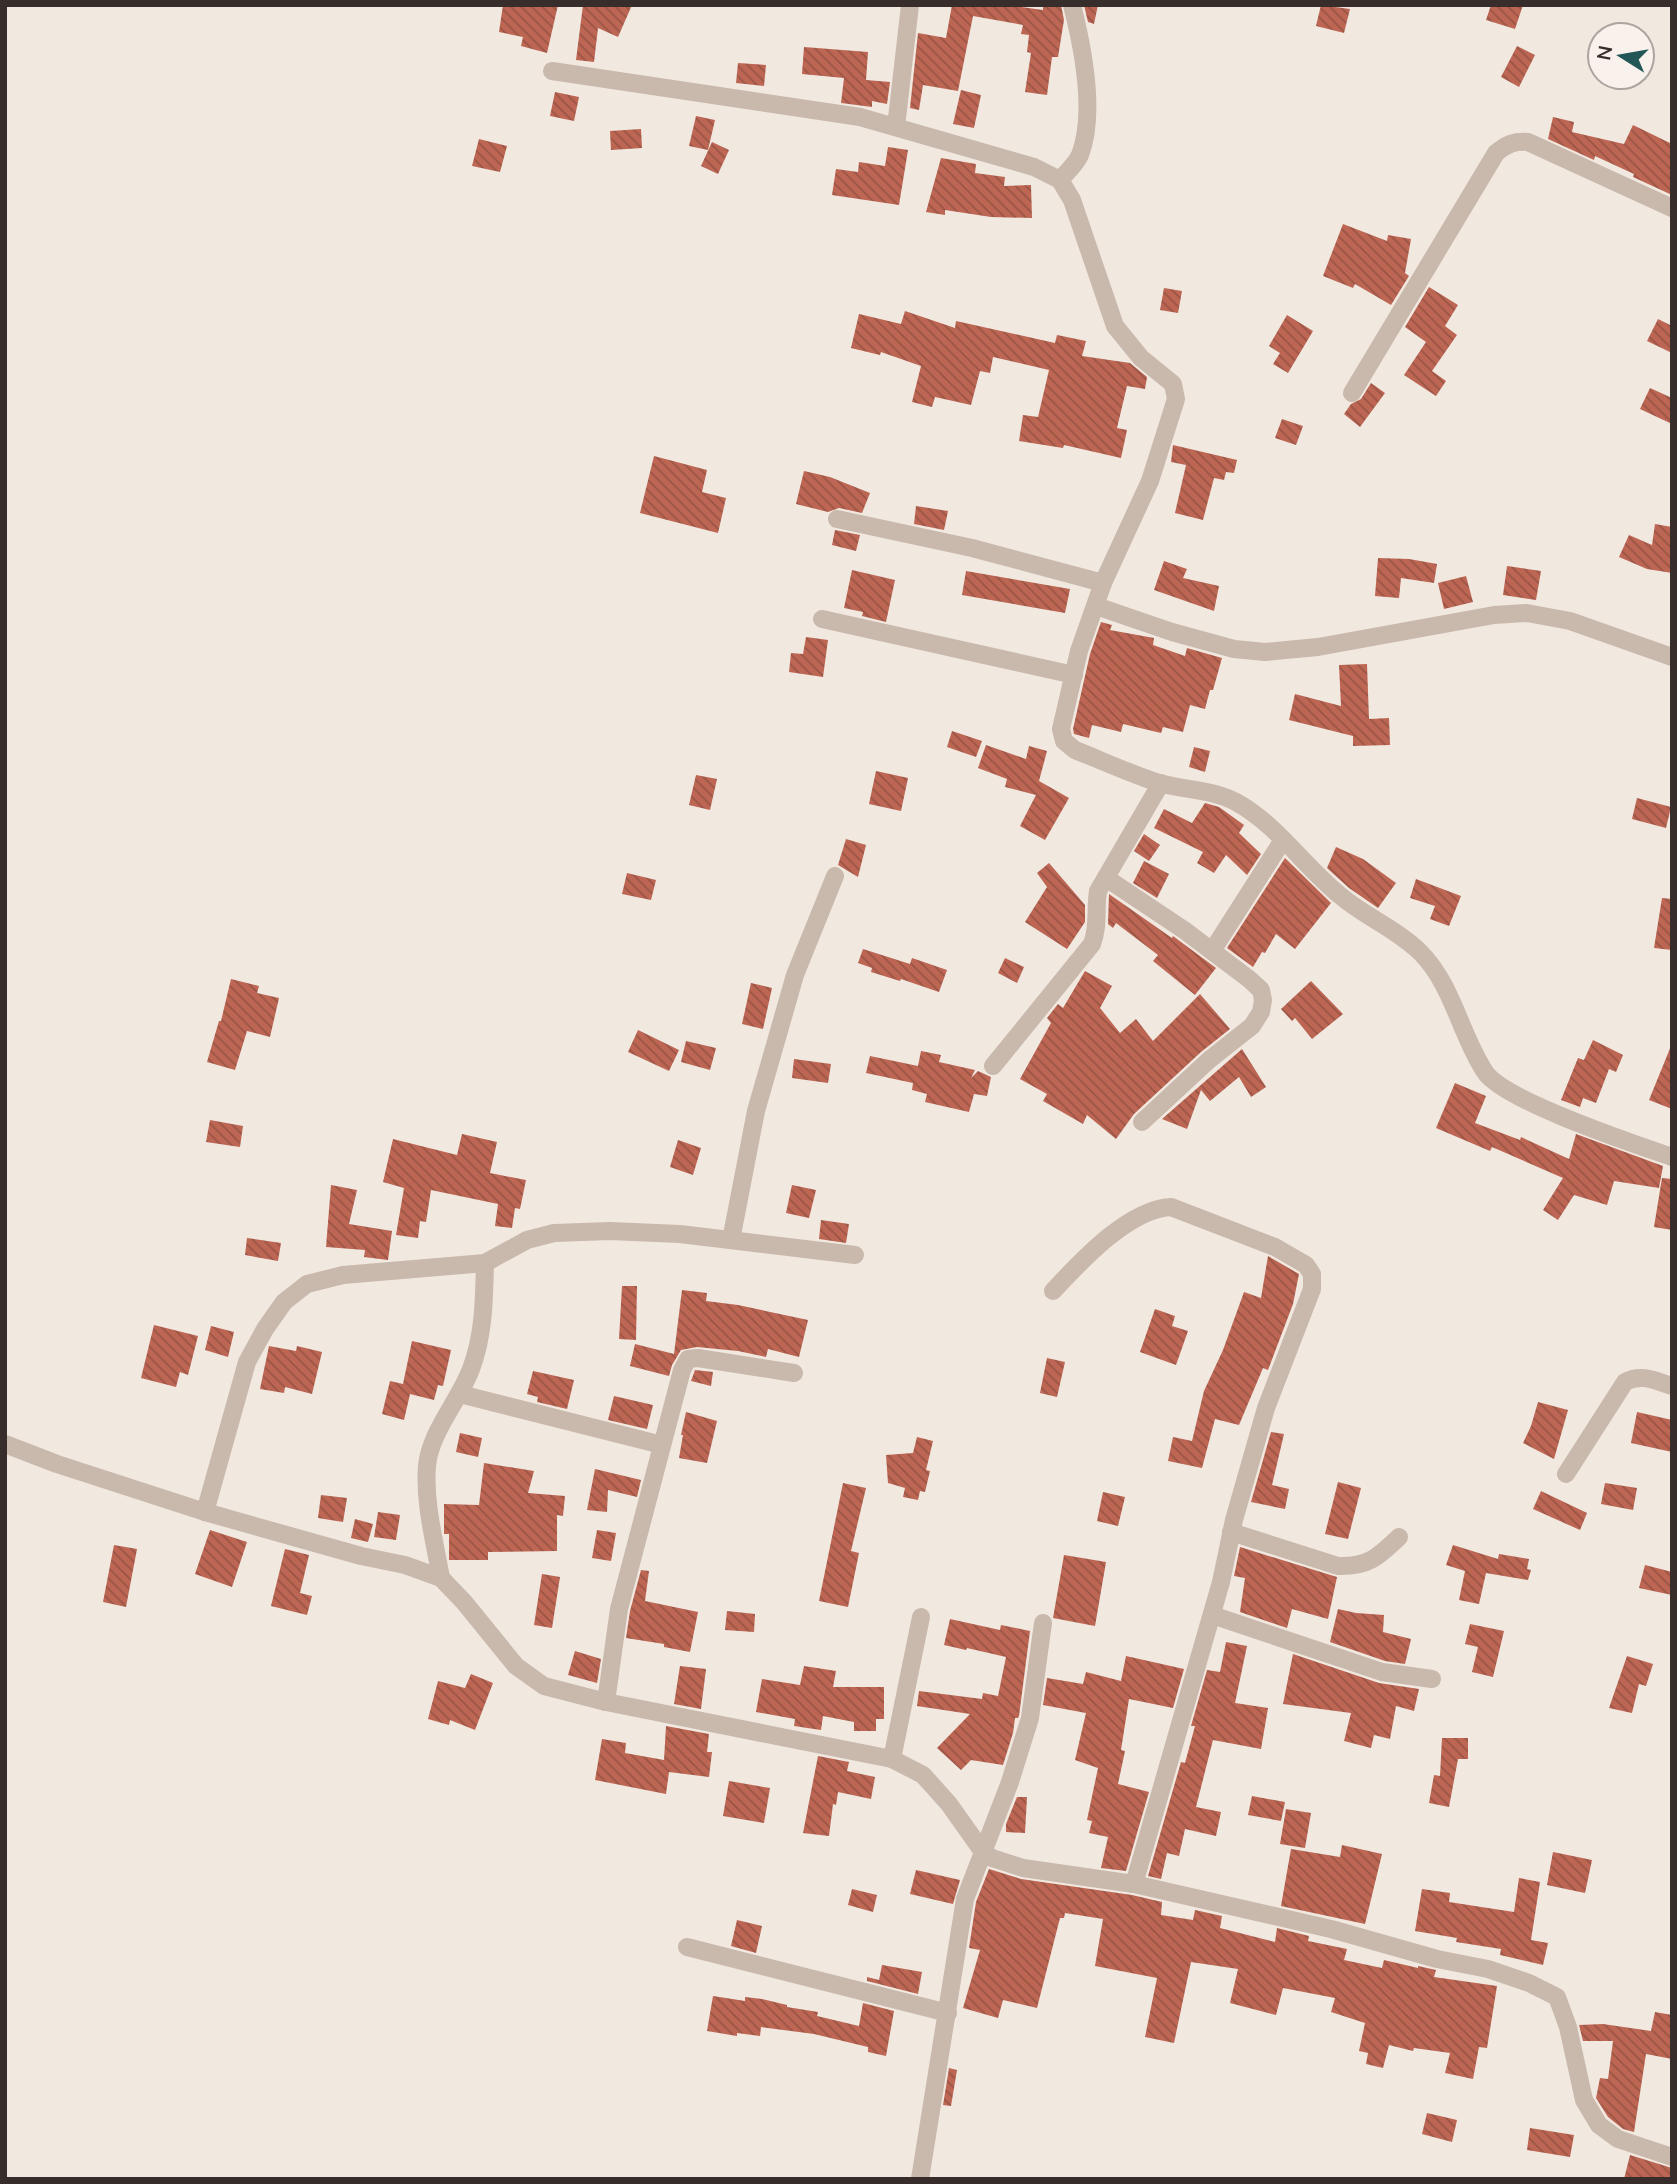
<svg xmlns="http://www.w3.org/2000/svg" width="1677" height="2184" font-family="Mulish,sans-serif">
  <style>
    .building { fill: url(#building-back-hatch) }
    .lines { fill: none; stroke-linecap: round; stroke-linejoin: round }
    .minor { stroke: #c9b8ac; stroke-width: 18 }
  </style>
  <defs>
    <pattern id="building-back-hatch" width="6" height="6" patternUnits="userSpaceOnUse" patternTransform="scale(1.75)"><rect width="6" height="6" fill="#bd6653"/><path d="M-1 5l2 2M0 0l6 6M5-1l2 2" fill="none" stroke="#9a5445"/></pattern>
  </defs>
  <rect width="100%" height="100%" fill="#f1e8e0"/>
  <g class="building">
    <polygon points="503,5 558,5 547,53 521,46 523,37 499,32"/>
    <polygon points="583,5 632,5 618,37 598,28 594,62 576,60"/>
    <polygon points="952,5 1008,5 1043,10 1043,5 1061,5 1064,20 1058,57 1052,57 1047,95 1025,92 1031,53 1027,52 1029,35 1021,34 1023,25 973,16 958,91 923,85 919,110 910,108 918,33 946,38"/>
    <polygon points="1084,5 1098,5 1094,24 1088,22"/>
    <polygon points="1321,5 1350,9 1344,33 1316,26"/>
    <polygon points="1491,5 1523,5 1515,29 1486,20"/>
    <polygon points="1517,46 1535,55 1519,87 1501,77"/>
    <polygon points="804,47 868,52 866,80 890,82 887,104 872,101 872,107 841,103 844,78 802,74"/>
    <polygon points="738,63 766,65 764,86 736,83"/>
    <polygon points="961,90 981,95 974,128 953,124"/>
    <polygon points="555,92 579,97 574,121 550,116"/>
    <polygon points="696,116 715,120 708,150 689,146"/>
    <polygon points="1553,117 1574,122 1572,132 1624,144 1633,125 1672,144 1672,195 1633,177 1634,174 1595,156 1594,160 1548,139"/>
    <polygon points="641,129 642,148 611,150 610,131"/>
    <polygon points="479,139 507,146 500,172 472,166"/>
    <polygon points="712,142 729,150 718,174 701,166"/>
    <polygon points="888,147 908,150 899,205 832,195 836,169 858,172 859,162 885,166"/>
    <polygon points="941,158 976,164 975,173 1005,177 1004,186 1031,185 1032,218 991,217 945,210 945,215 926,212"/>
    <polygon points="1343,224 1387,241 1388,235 1411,239 1405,273 1409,276 1391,305 1355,284 1353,288 1323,276"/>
    <polygon points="1429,287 1458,305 1445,326 1457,335 1432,371 1446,381 1436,396 1404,375 1426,342 1405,327"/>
    <polygon points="1164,288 1182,291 1178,313 1160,310"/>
    <polygon points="905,311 955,328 956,321 1055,343 1057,335 1086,341 1082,356 1130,363 1147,377 1145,389 1127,386 1117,428 1127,430 1121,458 1064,445 1063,448 1019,441 1023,415 1038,417 1049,370 993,357 990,373 980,371 971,405 935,397 932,407 912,402 921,366 881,352 880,355 851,348 859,314 901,324"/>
    <polygon points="1287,315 1313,331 1288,373 1273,364 1280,353 1269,346"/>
    <polygon points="1658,319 1672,326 1672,353 1647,341"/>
    <polygon points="1371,383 1385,393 1360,427 1344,414 1351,404 1361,399"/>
    <polygon points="1650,388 1672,398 1672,424 1640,409"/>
    <polygon points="1282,419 1303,426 1296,445 1275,438"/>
    <polygon points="1173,445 1237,460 1234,473 1226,472 1224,480 1214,478 1203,520 1175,513 1186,465 1171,462"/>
    <polygon points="654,456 707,470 702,492 726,498 718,533 640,513"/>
    <polygon points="804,471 830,477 870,493 862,513 839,508 828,512 796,504"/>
    <polygon points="916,506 948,511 944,530 914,524"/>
    <polygon points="1655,524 1672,527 1672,573 1647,569 1619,557 1629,535 1652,545"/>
    <polygon points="835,530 860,535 856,551 832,545"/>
    <polygon points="1378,558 1409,559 1437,564 1434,583 1401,578 1399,598 1375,596"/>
    <polygon points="1164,561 1187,569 1183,578 1219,586 1214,611 1154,590"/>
    <polygon points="1507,566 1541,571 1536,600 1503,595"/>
    <polygon points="852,570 895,580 886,622 862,616 863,612 844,608"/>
    <polygon points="966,571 1070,589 1065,613 962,595"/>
    <polygon points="1466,576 1473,602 1444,609 1438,583"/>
    <polygon points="1101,622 1112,625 1110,630 1154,638 1153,645 1185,656 1187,648 1222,658 1213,690 1210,690 1205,709 1190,705 1183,732 1163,727 1161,733 1123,724 1121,732 1092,725 1089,738 1074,734 1073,729 1090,654"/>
    <polygon points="806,637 828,640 823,677 789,672 791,653 803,654"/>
    <polygon points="1367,664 1369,719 1389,718 1390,745 1353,746 1353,736 1289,720 1295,694 1341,706 1339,665"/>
    <polygon points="952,731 982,741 976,757 947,747"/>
    <polygon points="986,745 1026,759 1029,746 1047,751 1039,781 1069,798 1045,840 1020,826 1036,795 1005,787 1007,779 978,768"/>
    <polygon points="1194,747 1210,751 1205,772 1189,767"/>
    <polygon points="876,771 908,778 901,811 869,804"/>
    <polygon points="696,775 717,779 710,810 689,805"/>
    <polygon points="1637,798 1671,807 1666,828 1632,819"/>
    <polygon points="1205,803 1219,807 1244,825 1239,833 1261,854 1247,875 1226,855 1214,873 1197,863 1203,852 1154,828 1164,809 1192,823"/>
    <polygon points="1144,834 1160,845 1149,861 1134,851"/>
    <polygon points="846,839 866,845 858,877 838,865"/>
    <polygon points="1336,847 1363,859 1396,883 1378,908 1349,888 1327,868"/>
    <polygon points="1285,858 1331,903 1295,949 1276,934 1265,953 1262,952 1253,967 1227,948"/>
    <polygon points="1144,861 1169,874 1157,898 1133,883"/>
    <polygon points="1049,863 1085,905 1085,922 1067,949 1025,922 1047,887 1037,873"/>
    <polygon points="627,873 656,880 651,900 622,894"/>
    <polygon points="1416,879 1461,896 1449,926 1430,919 1435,906 1410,898"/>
    <polygon points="1109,894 1172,938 1173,936 1177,939 1216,968 1195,995 1153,961 1158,955 1116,923 1113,928 1108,924"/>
    <polygon points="1662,898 1672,899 1672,950 1654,948"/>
    <polygon points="863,949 910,964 912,958 947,970 939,992 901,979 900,981 871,972 872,968 858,963"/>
    <polygon points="1005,958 1024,967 1017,983 998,973"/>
    <polygon points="1085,971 1112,986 1100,1008 1120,1033 1136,1019 1153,1041 1200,994 1230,1029 1201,1052 1134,1114 1116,1139 1087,1115 1083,1124 1043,1101 1047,1094 1020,1079 1051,1023 1047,1018 1058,1004 1063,1008"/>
    <polygon points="231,979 259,986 257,993 279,998 270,1037 247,1031 235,1070 207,1062 219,1021 221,1021"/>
    <polygon points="1311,981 1343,1014 1312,1039 1295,1018 1292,1021 1281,1009"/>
    <polygon points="751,983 772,988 763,1029 742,1024"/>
    <polygon points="638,1030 679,1050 669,1071 628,1052"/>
    <polygon points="1593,1040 1623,1055 1616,1072 1609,1069 1596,1103 1583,1098 1580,1107 1561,1100 1578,1058 1584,1060"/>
    <polygon points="686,1041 716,1048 710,1070 681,1062"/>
    <polygon points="1671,1046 1672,1046 1672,1109 1649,1100"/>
    <polygon points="1242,1049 1266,1087 1251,1097 1239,1077 1210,1101 1201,1090 1187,1129 1162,1119"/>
    <polygon points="921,1051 941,1055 939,1062 975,1070 971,1078 978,1071 991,1077 987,1096 974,1094 969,1112 925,1102 927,1094 912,1090 913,1083 866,1073 870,1056 918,1066"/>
    <polygon points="794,1059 831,1064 828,1083 792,1078"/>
    <polygon points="1455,1083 1486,1096 1475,1123 1520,1140 1521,1137 1569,1159 1576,1134 1663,1166 1659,1188 1614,1181 1607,1205 1574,1195 1558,1220 1543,1210 1563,1178 1492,1147 1490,1151 1436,1128"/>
    <polygon points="210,1120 243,1126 240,1147 206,1142"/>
    <polygon points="462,1134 497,1142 490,1173 526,1180 520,1209 515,1208 512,1228 495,1226 498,1204 431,1190 426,1222 420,1221 418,1238 396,1235 404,1188 383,1182 393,1139 457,1155"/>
    <polygon points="678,1140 701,1148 693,1175 670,1167"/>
    <polygon points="1662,1178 1672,1179 1672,1230 1654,1227"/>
    <polygon points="331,1185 357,1190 349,1224 392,1231 388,1260 364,1257 365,1250 326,1247"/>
    <polygon points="792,1185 816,1190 809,1218 786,1213"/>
    <polygon points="821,1220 849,1224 846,1243 819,1239"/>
    <polygon points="247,1238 281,1243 278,1261 245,1255"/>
    <polygon points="1268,1256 1299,1274 1293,1304 1268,1370 1263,1368 1239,1425 1215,1419 1202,1468 1168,1461 1173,1437 1192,1441 1204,1391 1223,1350 1244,1292 1261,1298"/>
    <polygon points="622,1286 637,1286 636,1340 619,1339"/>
    <polygon points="682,1290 707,1293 706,1301 738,1305 808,1320 799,1357 768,1349 766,1357 738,1351 697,1347 681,1350 672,1365 669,1376 630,1366 635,1344 674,1354"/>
    <polygon points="1155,1309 1175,1316 1172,1326 1188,1331 1176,1365 1140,1352"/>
    <polygon points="154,1325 198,1336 188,1375 180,1372 176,1387 141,1378"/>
    <polygon points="211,1326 234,1332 228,1357 205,1350"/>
    <polygon points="412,1341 451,1350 443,1386 438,1385 434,1400 410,1394 404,1420 382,1414 390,1381 403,1384"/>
    <polygon points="269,1346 296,1351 297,1346 322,1352 312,1394 285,1387 284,1393 260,1389"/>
    <polygon points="1047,1358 1065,1362 1057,1397 1040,1393"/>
    <polygon points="695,1370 713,1372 711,1386 691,1381"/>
    <polygon points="533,1371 574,1380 567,1409 537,1402 538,1397 527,1394"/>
    <polygon points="614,1396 653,1405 647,1429 608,1420"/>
    <polygon points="1538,1402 1568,1410 1554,1459 1523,1443 1531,1426"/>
    <polygon points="686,1412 717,1421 707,1463 679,1458 683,1435 681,1435"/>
    <polygon points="1637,1412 1672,1420 1672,1452 1631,1443"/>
    <polygon points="1271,1432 1284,1434 1272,1485 1289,1489 1285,1509 1251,1502"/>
    <polygon points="460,1433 482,1438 478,1457 456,1452"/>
    <polygon points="917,1437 933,1441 926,1470 930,1471 925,1492 920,1491 918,1500 903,1497 905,1488 888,1483 886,1455 913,1453"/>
    <polygon points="484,1463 534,1471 528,1493 565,1496 563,1516 557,1515 557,1551 488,1552 488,1560 449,1560 449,1534 444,1534 444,1504 479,1505"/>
    <polygon points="595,1469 641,1480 637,1497 608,1490 607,1512 587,1510"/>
    <polygon points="1338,1482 1361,1488 1348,1539 1325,1534"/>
    <polygon points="843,1483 866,1488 851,1551 859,1553 848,1607 819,1601"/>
    <polygon points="1605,1483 1637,1488 1633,1510 1601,1504"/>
    <polygon points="1541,1491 1587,1513 1580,1530 1533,1509"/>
    <polygon points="1103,1492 1125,1497 1118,1526 1097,1521"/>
    <polygon points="321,1495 347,1498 343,1522 318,1518"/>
    <polygon points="378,1512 400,1515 396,1540 374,1537"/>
    <polygon points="355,1519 373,1524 368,1542 351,1538"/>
    <polygon points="210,1530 247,1542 232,1587 195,1574"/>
    <polygon points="597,1530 616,1533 611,1561 592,1558"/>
    <polygon points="114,1545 137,1549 126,1607 103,1602"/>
    <polygon points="1453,1545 1498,1559 1499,1554 1529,1559 1527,1569 1531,1570 1528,1580 1486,1573 1479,1604 1459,1600 1465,1571 1446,1565"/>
    <polygon points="1240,1547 1337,1577 1328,1619 1292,1609 1287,1628 1240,1612 1245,1578 1234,1576"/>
    <polygon points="285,1549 309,1555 300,1593 312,1596 307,1615 271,1606"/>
    <polygon points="1064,1555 1106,1562 1095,1626 1053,1618"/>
    <polygon points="1645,1565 1672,1572 1672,1595 1639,1588"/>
    <polygon points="641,1570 649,1571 645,1601 698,1612 690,1652 664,1647 664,1644 626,1638 630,1611"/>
    <polygon points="542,1574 560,1577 552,1628 534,1625"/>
    <polygon points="1338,1609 1356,1613 1384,1615 1383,1632 1411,1639 1405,1664 1385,1661 1330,1642"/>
    <polygon points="727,1611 755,1614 754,1632 725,1630"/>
    <polygon points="950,1619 1000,1630 1001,1625 1030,1631 1019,1716 1018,1718 1015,1718 1013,1733 1003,1765 971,1760 961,1770 937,1748 970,1714 917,1706 919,1691 982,1699 983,1693 998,1696 1006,1657 967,1648 966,1650 944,1645"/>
    <polygon points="1470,1624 1504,1631 1493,1677 1472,1672 1478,1647 1465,1644"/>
    <polygon points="1226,1642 1247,1646 1235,1703 1268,1708 1261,1749 1213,1740 1196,1807 1221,1812 1216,1836 1185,1829 1179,1856 1167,1853 1161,1879 1148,1876 1181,1762 1185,1763 1195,1726 1191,1726 1207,1670 1220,1672"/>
    <polygon points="575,1651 601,1659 597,1683 568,1675"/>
    <polygon points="1293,1654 1379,1683 1419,1689 1414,1711 1396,1706 1390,1739 1374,1735 1371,1748 1344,1741 1351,1713 1283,1704"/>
    <polygon points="1126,1656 1184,1669 1173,1708 1129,1699 1121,1750 1125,1751 1118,1784 1149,1792 1126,1871 1101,1868 1108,1837 1089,1833 1092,1821 1087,1820 1098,1768 1075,1760 1086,1713 1043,1705 1047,1678 1083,1684 1086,1672 1121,1681"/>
    <polygon points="1627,1656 1653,1664 1646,1686 1639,1684 1632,1713 1609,1708"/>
    <polygon points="680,1666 706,1669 701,1709 674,1704"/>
    <polygon points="804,1666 836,1671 833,1687 884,1687 884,1719 876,1719 876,1731 854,1731 854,1722 823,1716 821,1730 794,1726 795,1719 756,1712 762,1679 800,1685"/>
    <polygon points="471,1674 493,1683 475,1730 450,1720 449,1725 428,1719 438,1681 465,1688"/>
    <polygon points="666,1726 709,1734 707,1752 712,1752 709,1777 669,1772 666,1794 595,1780 602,1739 626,1743 625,1753 664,1760"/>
    <polygon points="1442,1738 1468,1738 1468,1759 1458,1759 1449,1807 1429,1803 1434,1775 1440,1776"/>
    <polygon points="818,1756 849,1762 847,1771 875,1777 871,1799 838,1792 836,1805 833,1804 829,1836 803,1833"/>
    <polygon points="729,1781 770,1788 764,1823 723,1816"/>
    <polygon points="1252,1796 1285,1802 1281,1821 1248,1815"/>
    <polygon points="1017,1797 1027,1797 1025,1833 1006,1832 1006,1824"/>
    <polygon points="1286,1809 1311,1813 1305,1848 1280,1844"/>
    <polygon points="1342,1845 1382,1854 1365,1924 1281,1906 1291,1849 1340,1857"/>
    <polygon points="1553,1852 1592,1860 1585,1893 1547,1885"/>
    <polygon points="989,1869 1021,1879 1132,1895 1162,1902 1161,1915 1193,1920 1195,1910 1222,1916 1220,1928 1275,1942 1277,1928 1309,1936 1308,1941 1347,1949 1344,1960 1382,1968 1384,1960 1418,1968 1418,1966 1436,1970 1434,1977 1497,1986 1487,2048 1479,2047 1473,2079 1445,2073 1450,2053 1414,2048 1413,2051 1389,2045 1383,2068 1366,2064 1368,2053 1359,2051 1365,2023 1331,2012 1335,1998 1283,1988 1276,2015 1230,2003 1238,1969 1191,1962 1174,2043 1145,2037 1157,1978 1095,1966 1103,1919 1065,1913 1064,1918 1060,1918 1037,2008 1003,2000 998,2018 963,2008 980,1950 969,1948 976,1902"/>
    <polygon points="916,1870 960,1880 953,1904 910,1894"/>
    <polygon points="1519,1878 1540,1882 1531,1940 1548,1943 1543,1965 1500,1955 1501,1949 1456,1942 1457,1938 1415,1931 1422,1889 1450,1893 1449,1902 1514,1912"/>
    <polygon points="852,1889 877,1895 873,1912 848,1905"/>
    <polygon points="737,1920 762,1926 756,1953 731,1946"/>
    <polygon points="882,1965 922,1972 918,1994 867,1981 867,1977 879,1980"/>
    <polygon points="713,1996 745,2001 745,1997 762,1999 787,2005 787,2007 818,2012 817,2016 859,2026 863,2003 894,2011 886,2056 868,2052 868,2047 814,2034 761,2027 760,2036 737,2033 737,2036 707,2031"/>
    <polygon points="1655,2012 1672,2015 1672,2059 1646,2054 1634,2132 1623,2129 1608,2117 1596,2098 1600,2078 1608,2079 1613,2041 1583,2041 1579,2025 1603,2024 1651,2031"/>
    <polygon points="949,2068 957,2070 951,2106 943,2105"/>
    <polygon points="1427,2113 1457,2120 1452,2142 1422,2134"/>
    <polygon points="1530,2128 1574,2135 1570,2157 1527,2150"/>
    <polygon points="1630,2155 1672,2168 1672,2179 1624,2179"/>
  </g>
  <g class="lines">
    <g class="minor">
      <path d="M552,71L860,117L1034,167L1060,180L1072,200L1115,326L1141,358L1173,384L1176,399L1150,481L1103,583L1079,651L1061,729L1064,741L1075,750C1103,761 1131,774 1159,783C1184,790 1212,789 1236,802C1278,825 1305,868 1342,897C1366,917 1398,930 1420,952C1453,985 1460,1034 1485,1072C1504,1101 1635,1144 1672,1157"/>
      <polyline points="896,127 910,5"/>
      <path d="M1060,180C1066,173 1076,164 1080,155C1096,113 1083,48 1072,5"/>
      <path d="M1352,393L1496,153C1507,144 1514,141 1528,142L1672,208"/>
      <polyline points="837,519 972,548 1103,583"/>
      <polyline points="1096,606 1172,632 1234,649 1265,652 1318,647 1494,615 1527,613 1570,621 1672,657"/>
      <polyline points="822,619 1074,675"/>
      <polyline points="1106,878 1184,930 1249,979 1261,990 1263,1000 1261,1012 1252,1026 1209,1060 1142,1122"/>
      <polyline points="1212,951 1283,840"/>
      <path d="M993,1066L1092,944C1099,926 1095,909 1098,891L1161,783"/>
      <polyline points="731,1240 756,1111 795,975 835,876"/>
      <path d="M1053,1291C1081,1261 1129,1209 1171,1207L1275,1247L1306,1265L1312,1274V1289L1266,1408L1234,1520L1221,1582L1134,1884"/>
      <polyline points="460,1394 662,1445"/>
      <polyline points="5,1444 57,1464 205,1512 361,1556 405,1565 441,1578 464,1602 516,1666 544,1686 606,1702 892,1759 923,1775 949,1804 983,1852 992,1858 1023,1868 1134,1884 1331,1929 1437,1959 1488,1969 1529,1983 1557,1997 1568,2027 1584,2100 1599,2125 1618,2139 1672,2157"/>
      <path d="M1566,1474L1625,1382C1641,1373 1656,1381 1672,1386"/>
      <polyline points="205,1512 247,1362 265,1329 284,1302 307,1284 343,1275 485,1263 527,1240 554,1233 610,1231 680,1234 855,1255"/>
      <path d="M1231,1532L1338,1566C1368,1567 1378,1557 1399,1537"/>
      <path d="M441,1578C435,1543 424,1503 427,1466C430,1432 459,1401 471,1369C484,1335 484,1299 485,1263"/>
      <polyline points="1212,1615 1382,1672 1432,1679"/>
      <polyline points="606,1702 619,1609 682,1370 688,1359 698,1358 794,1373"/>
      <polyline points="892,1759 921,1617"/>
      <polyline points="687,1947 948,2013"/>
      <polyline points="920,2179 965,1899 1010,1782 1030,1718 1043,1623"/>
    </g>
  </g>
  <rect width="1677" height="2184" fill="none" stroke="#372e2b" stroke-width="14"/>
  <g transform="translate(1621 56) rotate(281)"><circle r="33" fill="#f9f2ec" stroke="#aba49f" stroke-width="2"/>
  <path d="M0-5L12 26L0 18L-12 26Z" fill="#235656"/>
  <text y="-10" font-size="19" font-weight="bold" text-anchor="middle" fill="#372e2b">N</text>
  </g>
</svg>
